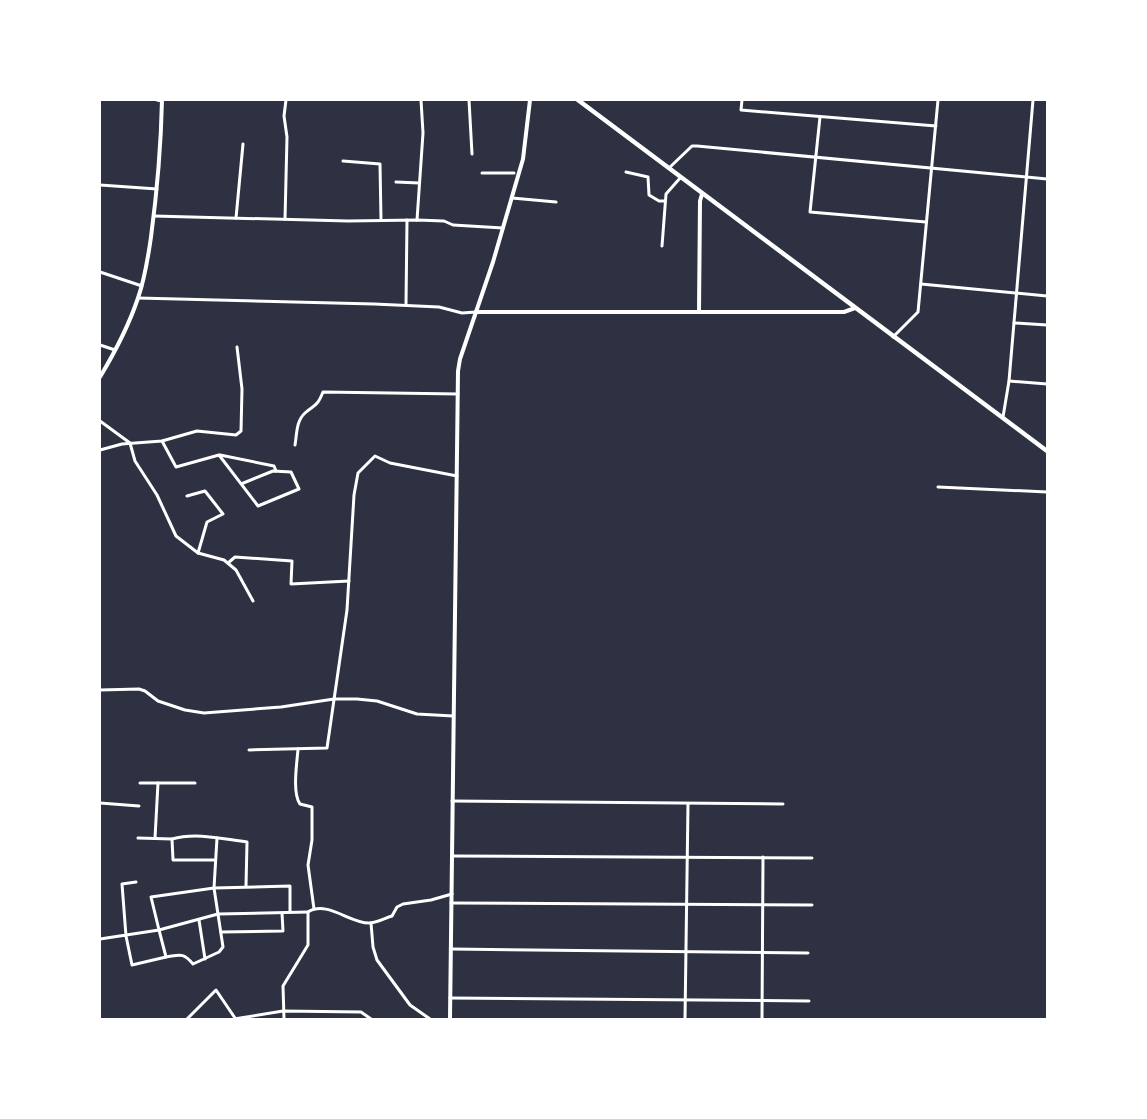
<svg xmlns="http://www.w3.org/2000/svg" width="1147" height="1119" font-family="'PT Sans Narrow',sans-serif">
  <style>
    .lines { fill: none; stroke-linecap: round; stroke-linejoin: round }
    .minor { stroke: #fff; stroke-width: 3 }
    .tertiary { stroke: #fff; stroke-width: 4 }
    .secondary { stroke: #fff; stroke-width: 4.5 }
  </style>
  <rect width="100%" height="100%" fill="#2d3142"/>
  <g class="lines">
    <g class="minor">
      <polyline points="157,100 162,101"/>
      <polyline points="469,100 472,154"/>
      <polyline points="742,100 741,110 936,126"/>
      <polyline points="820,117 810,212 926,222"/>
      <polyline points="343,161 380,164 381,220"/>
      <polyline points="669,168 692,146 697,146 1047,179"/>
      <polyline points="626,172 648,177 649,195 659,201 665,201"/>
      <polyline points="482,173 514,173"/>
      <polyline points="396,182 419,183"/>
      <polyline points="100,185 157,189"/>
      <polyline points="512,198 556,202"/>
      <polyline points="154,216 348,221 417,220 444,221 453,225 503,228"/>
      <polyline points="236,218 243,144"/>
      <polyline points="285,219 287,137 284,116 286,100"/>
      <polyline points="417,220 423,133 421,100"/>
      <polyline points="662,246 666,194 681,177"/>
      <polyline points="100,272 142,286"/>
      <polyline points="921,284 1047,296"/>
      <polyline points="138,298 374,304 439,307 462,313 476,312"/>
      <polyline points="406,305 407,220"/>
      <polyline points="1014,323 1047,325"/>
      <polyline points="893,337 918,312 938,100"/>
      <polyline points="100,345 115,350"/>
      <polyline points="1009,381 1047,384"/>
      <polyline points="1003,417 1009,381 1033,100"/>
      <polyline points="100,421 130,443 135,461 157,495 176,536 198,553 224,560 236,570 253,601"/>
      <polyline points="162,441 176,467 219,455 258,506 299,489 291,472 273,471 241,484"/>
      <path d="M295,445C297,434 296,421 305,413C315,404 317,407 323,392L458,394"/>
      <polyline points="100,450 122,444 162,441 197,431 236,435 241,431 242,389 237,347"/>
      <polyline points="220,455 274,466 276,471"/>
      <polyline points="938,487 1047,492"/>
      <polyline points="187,496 205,491 223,514 207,522 198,553"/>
      <polyline points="228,563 235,557 292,561 291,584 349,581"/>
      <polyline points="100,690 139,689 145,691 158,701 185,710 204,713 281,707 334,699 357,699 377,701 417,714 453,716"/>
      <path d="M298,749C297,763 292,793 300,804L312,807V840L308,865L314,909"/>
      <polyline points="249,750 327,748 347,610 354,495 358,473 375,456 390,463 457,476"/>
      <polyline points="140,783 195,783"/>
      <polyline points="452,801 783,804"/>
      <polyline points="100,803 139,806"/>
      <polyline points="138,838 172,839 173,860 215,860"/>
      <polyline points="155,838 158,783"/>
      <path d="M172,839C196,832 223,839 247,842L246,886"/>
      <polyline points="452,856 812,858"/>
      <polyline points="451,903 812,905"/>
      <polyline points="290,912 290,886 214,888 151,897 159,930 218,914 308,912"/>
      <polyline points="199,920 205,959"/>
      <polyline points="371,923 373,947 377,960 410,1005 430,1019"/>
      <polyline points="221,932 283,931 282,913"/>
      <polyline points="100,939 159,930 166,957 132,965 126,936 122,884 136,882"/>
      <polyline points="451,949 808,953"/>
      <path d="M166,957C180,955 183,952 193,964L219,952L223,947L214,888L217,838"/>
      <polyline points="450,998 809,1001"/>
      <polyline points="187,1019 216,990 235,1018"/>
      <polyline points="234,1019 283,1011 361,1012 371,1019"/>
      <path d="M284,1019L283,986L308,945V912C327,900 349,923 369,923C376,923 385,918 392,916L397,907L403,904L431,900L452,894"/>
      <polyline points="685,1019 688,804"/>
      <polyline points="762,1019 763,857"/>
    </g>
    <g class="tertiary">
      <polyline points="476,312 844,312 855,308"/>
      <polyline points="699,312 700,201 702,194"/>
      <path d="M100,377C115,352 129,325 138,298C145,278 148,258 151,237C157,192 161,146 162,100"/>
      <polyline points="450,1019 458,371 460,359 493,262 523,159 530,100"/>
    </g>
    <polyline class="secondary" points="578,100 1047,451"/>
  </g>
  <rect width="1147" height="1119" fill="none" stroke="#ffffff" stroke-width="202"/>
</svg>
